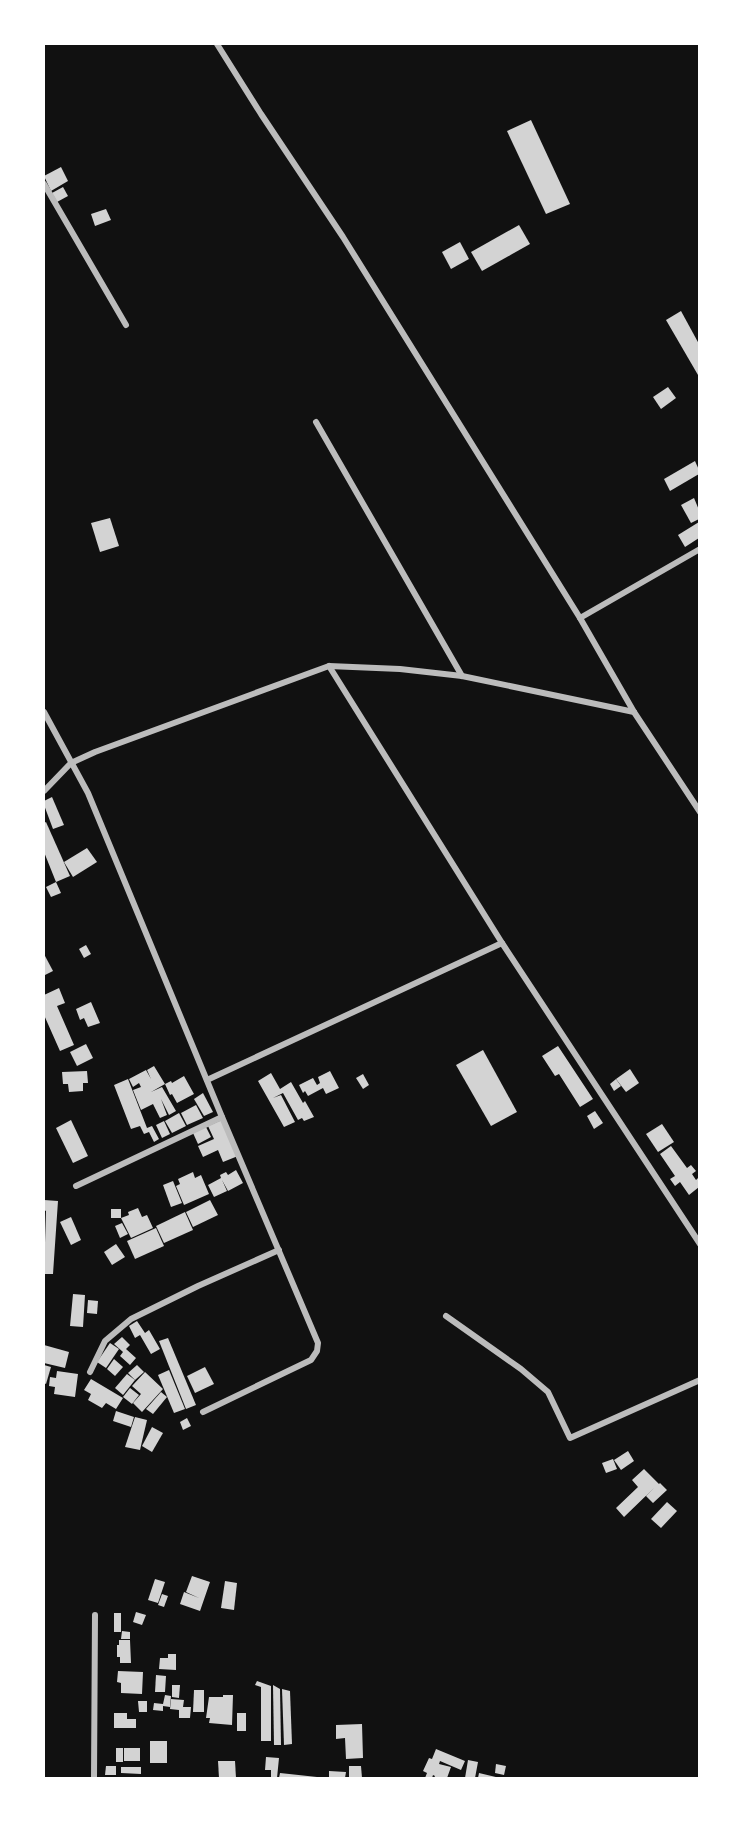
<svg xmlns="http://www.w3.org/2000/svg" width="743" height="1822" font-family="Commissioner,sans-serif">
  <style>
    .building { fill: #d3d3d3 }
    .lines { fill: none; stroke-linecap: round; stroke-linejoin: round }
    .minor { stroke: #bcbcbc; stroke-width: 6 }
  </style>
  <rect width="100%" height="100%" fill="#111"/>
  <g class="building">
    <polygon points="531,120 570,204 546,214 507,131"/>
    <polygon points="61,167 68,181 51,191 44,176"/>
    <polygon points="63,187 68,196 57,202 52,193"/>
    <polygon points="106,209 111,220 95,226 91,214"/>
    <polygon points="519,225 530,244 482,271 471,252"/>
    <polygon points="460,242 469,259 451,269 442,252"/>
    <polygon points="681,311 699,344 699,374 698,375 666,320"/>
    <polygon points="668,387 676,398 661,409 653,397"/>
    <polygon points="695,461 699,470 699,474 670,491 664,479"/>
    <polygon points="694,498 699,510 699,519 691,523 681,505"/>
    <polygon points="110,518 119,546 100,552 91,523"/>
    <polygon points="699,522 699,538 685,547 678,535"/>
    <polygon points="52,797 64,825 53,829 44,805 44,801"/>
    <polygon points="46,822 70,876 56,882 44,852 44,823"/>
    <polygon points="87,848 97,862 73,877 64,862"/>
    <polygon points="56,882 61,893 51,897 46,887"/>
    <polygon points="86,945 91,954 84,958 79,949"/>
    <polygon points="44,954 53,971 45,975 44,973"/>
    <polygon points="59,988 65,1003 57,1006 74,1045 60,1051 44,1015 44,995"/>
    <polygon points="91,1002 100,1023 88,1027 84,1018 80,1020 76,1009"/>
    <polygon points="86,1044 93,1058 77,1066 70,1052"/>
    <polygon points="558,1046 593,1099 580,1107 559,1074 555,1076 542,1056"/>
    <polygon points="483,1050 517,1112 491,1126 456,1065"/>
    <polygon points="154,1066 165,1084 151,1092 162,1087 176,1111 169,1115 161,1099 167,1115 160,1118 153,1104 141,1110 133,1090 141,1087 139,1083 133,1087 129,1079 146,1070 151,1079 147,1070"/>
    <polygon points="630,1069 639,1083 626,1092 616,1079"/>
    <polygon points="87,1071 88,1083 83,1083 83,1091 69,1092 68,1084 63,1084 62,1072"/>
    <polygon points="330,1071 339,1088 326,1094 323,1088 308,1096 305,1091 303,1093 299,1085 313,1078 317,1085 320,1083 318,1077"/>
    <polygon points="271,1073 280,1089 291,1082 303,1103 305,1101 314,1117 304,1121 302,1118 298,1120 283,1093 273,1098 281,1095 295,1122 284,1127 258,1081"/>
    <polygon points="363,1074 369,1085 363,1089 356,1078"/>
    <polygon points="184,1076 194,1094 177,1103 172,1094 170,1095 165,1084 171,1081 172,1083"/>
    <polygon points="128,1079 147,1128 152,1126 159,1139 154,1142 149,1132 144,1134 140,1126 131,1129 114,1085"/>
    <polygon points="616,1079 621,1086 614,1091 610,1084"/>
    <polygon points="203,1093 213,1112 204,1116 194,1099"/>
    <polygon points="196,1105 203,1118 187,1125 181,1113"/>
    <polygon points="595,1111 603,1123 594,1129 587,1116"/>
    <polygon points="179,1113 186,1126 172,1133 165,1121"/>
    <polygon points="71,1120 88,1156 73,1163 56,1128"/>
    <polygon points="222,1120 238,1156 223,1162 218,1150 203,1157 198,1146 214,1139 208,1126"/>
    <polygon points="164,1121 170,1134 162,1138 156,1125"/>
    <polygon points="662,1124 674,1142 658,1152 646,1134"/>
    <polygon points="206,1127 211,1137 198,1144 193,1133"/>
    <polygon points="671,1146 687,1168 691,1165 696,1171 692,1174 696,1180 699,1177 699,1187 689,1195 680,1182 675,1186 670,1179 675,1176 660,1154"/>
    <polygon points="236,1170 243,1183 228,1191 222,1180 227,1191 214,1197 208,1185 221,1178 220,1175 226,1172 228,1175"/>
    <polygon points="193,1172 195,1178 201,1175 209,1194 184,1205 176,1186 180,1184 178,1179"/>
    <polygon points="173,1181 182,1203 171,1207 163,1185"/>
    <polygon points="44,1200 58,1201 53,1274 44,1274 46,1211 44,1210"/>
    <polygon points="210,1200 218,1215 193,1227 186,1212"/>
    <polygon points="138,1208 142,1217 147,1215 153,1228 131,1238 121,1218 129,1215 128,1212"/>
    <rect x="111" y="1209" width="10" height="9"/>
    <polygon points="185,1212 193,1230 164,1243 156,1226"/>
    <polygon points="71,1217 81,1240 71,1245 60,1222"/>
    <polygon points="122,1223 128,1234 120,1238 115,1226"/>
    <polygon points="156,1228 164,1246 135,1259 127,1241"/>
    <polygon points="116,1244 125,1257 112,1265 104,1252"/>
    <polygon points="73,1294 85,1295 83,1327 70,1326"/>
    <polygon points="88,1300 98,1301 97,1314 87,1313"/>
    <polygon points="137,1321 145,1333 149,1330 160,1349 151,1354 140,1335 135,1338 129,1326"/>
    <polygon points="122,1337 130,1345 126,1349 136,1358 130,1365 120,1356 123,1352 114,1344"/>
    <polygon points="168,1338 196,1405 186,1409 159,1341"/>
    <polygon points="110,1343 119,1349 106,1368 97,1362"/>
    <polygon points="44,1345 69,1352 65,1368 44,1363"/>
    <polygon points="114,1359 123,1367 115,1376 107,1369"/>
    <polygon points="44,1365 51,1367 46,1384 44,1383"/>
    <polygon points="137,1365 144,1372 135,1380 128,1373"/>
    <polygon points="205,1367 214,1384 195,1393 187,1376"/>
    <polygon points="169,1370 185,1409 174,1413 158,1375"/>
    <polygon points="57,1371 78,1374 75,1397 54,1394 55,1387 49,1386 50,1377 56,1378"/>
    <polygon points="145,1372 163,1389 142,1412 133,1403 141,1394 132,1386"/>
    <polygon points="127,1374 135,1380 123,1395 115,1388"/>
    <polygon points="91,1379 123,1398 116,1409 106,1403 102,1408 88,1400 91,1394 84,1390"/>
    <polygon points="130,1388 139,1395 132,1404 123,1397"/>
    <polygon points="161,1392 167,1397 153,1414 146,1409"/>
    <polygon points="116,1411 134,1417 131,1427 113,1421"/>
    <polygon points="135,1417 147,1420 140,1450 125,1447"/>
    <polygon points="187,1418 191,1426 183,1430 180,1422"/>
    <polygon points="152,1427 163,1433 152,1452 142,1446"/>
    <polygon points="628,1451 634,1461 621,1470 614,1460"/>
    <polygon points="613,1459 617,1469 606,1473 602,1463"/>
    <polygon points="644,1469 659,1484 660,1483 667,1490 653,1503 646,1496 654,1488 624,1517 616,1508 638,1487 632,1480"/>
    <polygon points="667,1502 677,1511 661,1528 651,1519"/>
    <polygon points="192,1576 210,1582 200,1611 180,1604 184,1592 199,1598 186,1592"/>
    <polygon points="155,1579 165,1582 158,1603 148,1600"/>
    <polygon points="225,1581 237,1583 234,1610 221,1608"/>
    <polygon points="162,1594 168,1596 164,1607 158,1605"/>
    <polygon points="136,1612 146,1615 142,1625 133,1622"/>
    <rect x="114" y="1613" width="7" height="19"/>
    <polygon points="122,1631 130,1632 130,1639 121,1639"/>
    <polygon points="119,1640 130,1640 131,1663 120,1663 120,1657 117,1657 117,1645 119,1645"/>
    <polygon points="168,1654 176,1654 176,1670 159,1669 160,1658 168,1658"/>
    <polygon points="118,1671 143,1672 142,1694 121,1693 121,1683 117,1682"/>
    <polygon points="156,1675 166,1676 165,1692 155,1692"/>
    <polygon points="257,1681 271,1686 271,1741 261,1741 261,1687 255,1685"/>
    <polygon points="172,1685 180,1685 179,1698 172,1697"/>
    <polygon points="273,1685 280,1689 281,1745 274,1745"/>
    <polygon points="282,1689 290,1691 292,1744 284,1745"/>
    <polygon points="194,1690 204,1690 204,1712 193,1712"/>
    <polygon points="165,1695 171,1696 170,1707 163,1706 163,1711 153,1710 154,1703 163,1704"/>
    <polygon points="223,1695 233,1695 232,1725 209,1723 210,1718 206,1718 209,1697 223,1697"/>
    <polygon points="171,1699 184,1700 183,1707 191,1707 190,1718 179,1718 179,1710 170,1709"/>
    <polygon points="138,1701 147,1701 147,1712 139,1712"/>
    <polygon points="114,1713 127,1713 127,1719 136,1719 136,1728 114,1728"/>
    <rect x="237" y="1713" width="9" height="18"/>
    <polygon points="362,1724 363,1758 346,1759 345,1738 336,1739 336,1725"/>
    <rect x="150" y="1741" width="17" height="22"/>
    <rect x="116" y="1748" width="7" height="14"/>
    <rect x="124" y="1748" width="16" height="13"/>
    <polygon points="436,1749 465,1761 461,1770 440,1761 439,1764 451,1767 447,1778 434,1778 435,1776 433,1775 432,1778 425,1778 427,1773 423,1771 429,1758 432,1759"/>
    <polygon points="266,1757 279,1758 277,1778 271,1777 271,1770 265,1770"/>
    <polygon points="468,1760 478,1762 475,1778 465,1778"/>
    <polygon points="218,1761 235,1761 236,1778 219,1778"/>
    <polygon points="496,1764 506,1766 504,1775 495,1773"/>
    <polygon points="106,1766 116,1766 116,1775 105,1775"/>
    <polygon points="349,1766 361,1766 362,1778 349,1778"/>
    <polygon points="121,1767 141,1767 141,1774 121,1773"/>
    <polygon points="329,1771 346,1772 345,1778 329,1778"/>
    <polygon points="280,1773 317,1777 317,1778 279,1778"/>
    <polygon points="479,1773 500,1778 478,1778"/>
  </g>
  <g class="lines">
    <g class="minor">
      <polyline points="217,44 261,114 343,237 580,618 634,712 700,812"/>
      <polyline points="44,184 126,325"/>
      <polyline points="316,422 462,676"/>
      <polyline points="580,618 700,549"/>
      <polyline points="329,666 502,943 700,1244"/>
      <polyline points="44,712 88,793 222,1117 318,1343 317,1351 311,1360 203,1412"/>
      <polyline points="44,791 71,763 95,752 329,666 400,669 462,676 634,712"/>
      <polyline points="207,1080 502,943"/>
      <polyline points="76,1186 222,1117"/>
      <polyline points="446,1316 521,1369 548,1392 570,1438 700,1380"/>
      <polyline points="90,1372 105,1341 131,1319 198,1286 279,1250"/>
      <polyline points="94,1778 95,1615"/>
    </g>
  </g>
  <rect width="743" height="1822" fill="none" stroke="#ffffff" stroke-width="90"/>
</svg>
